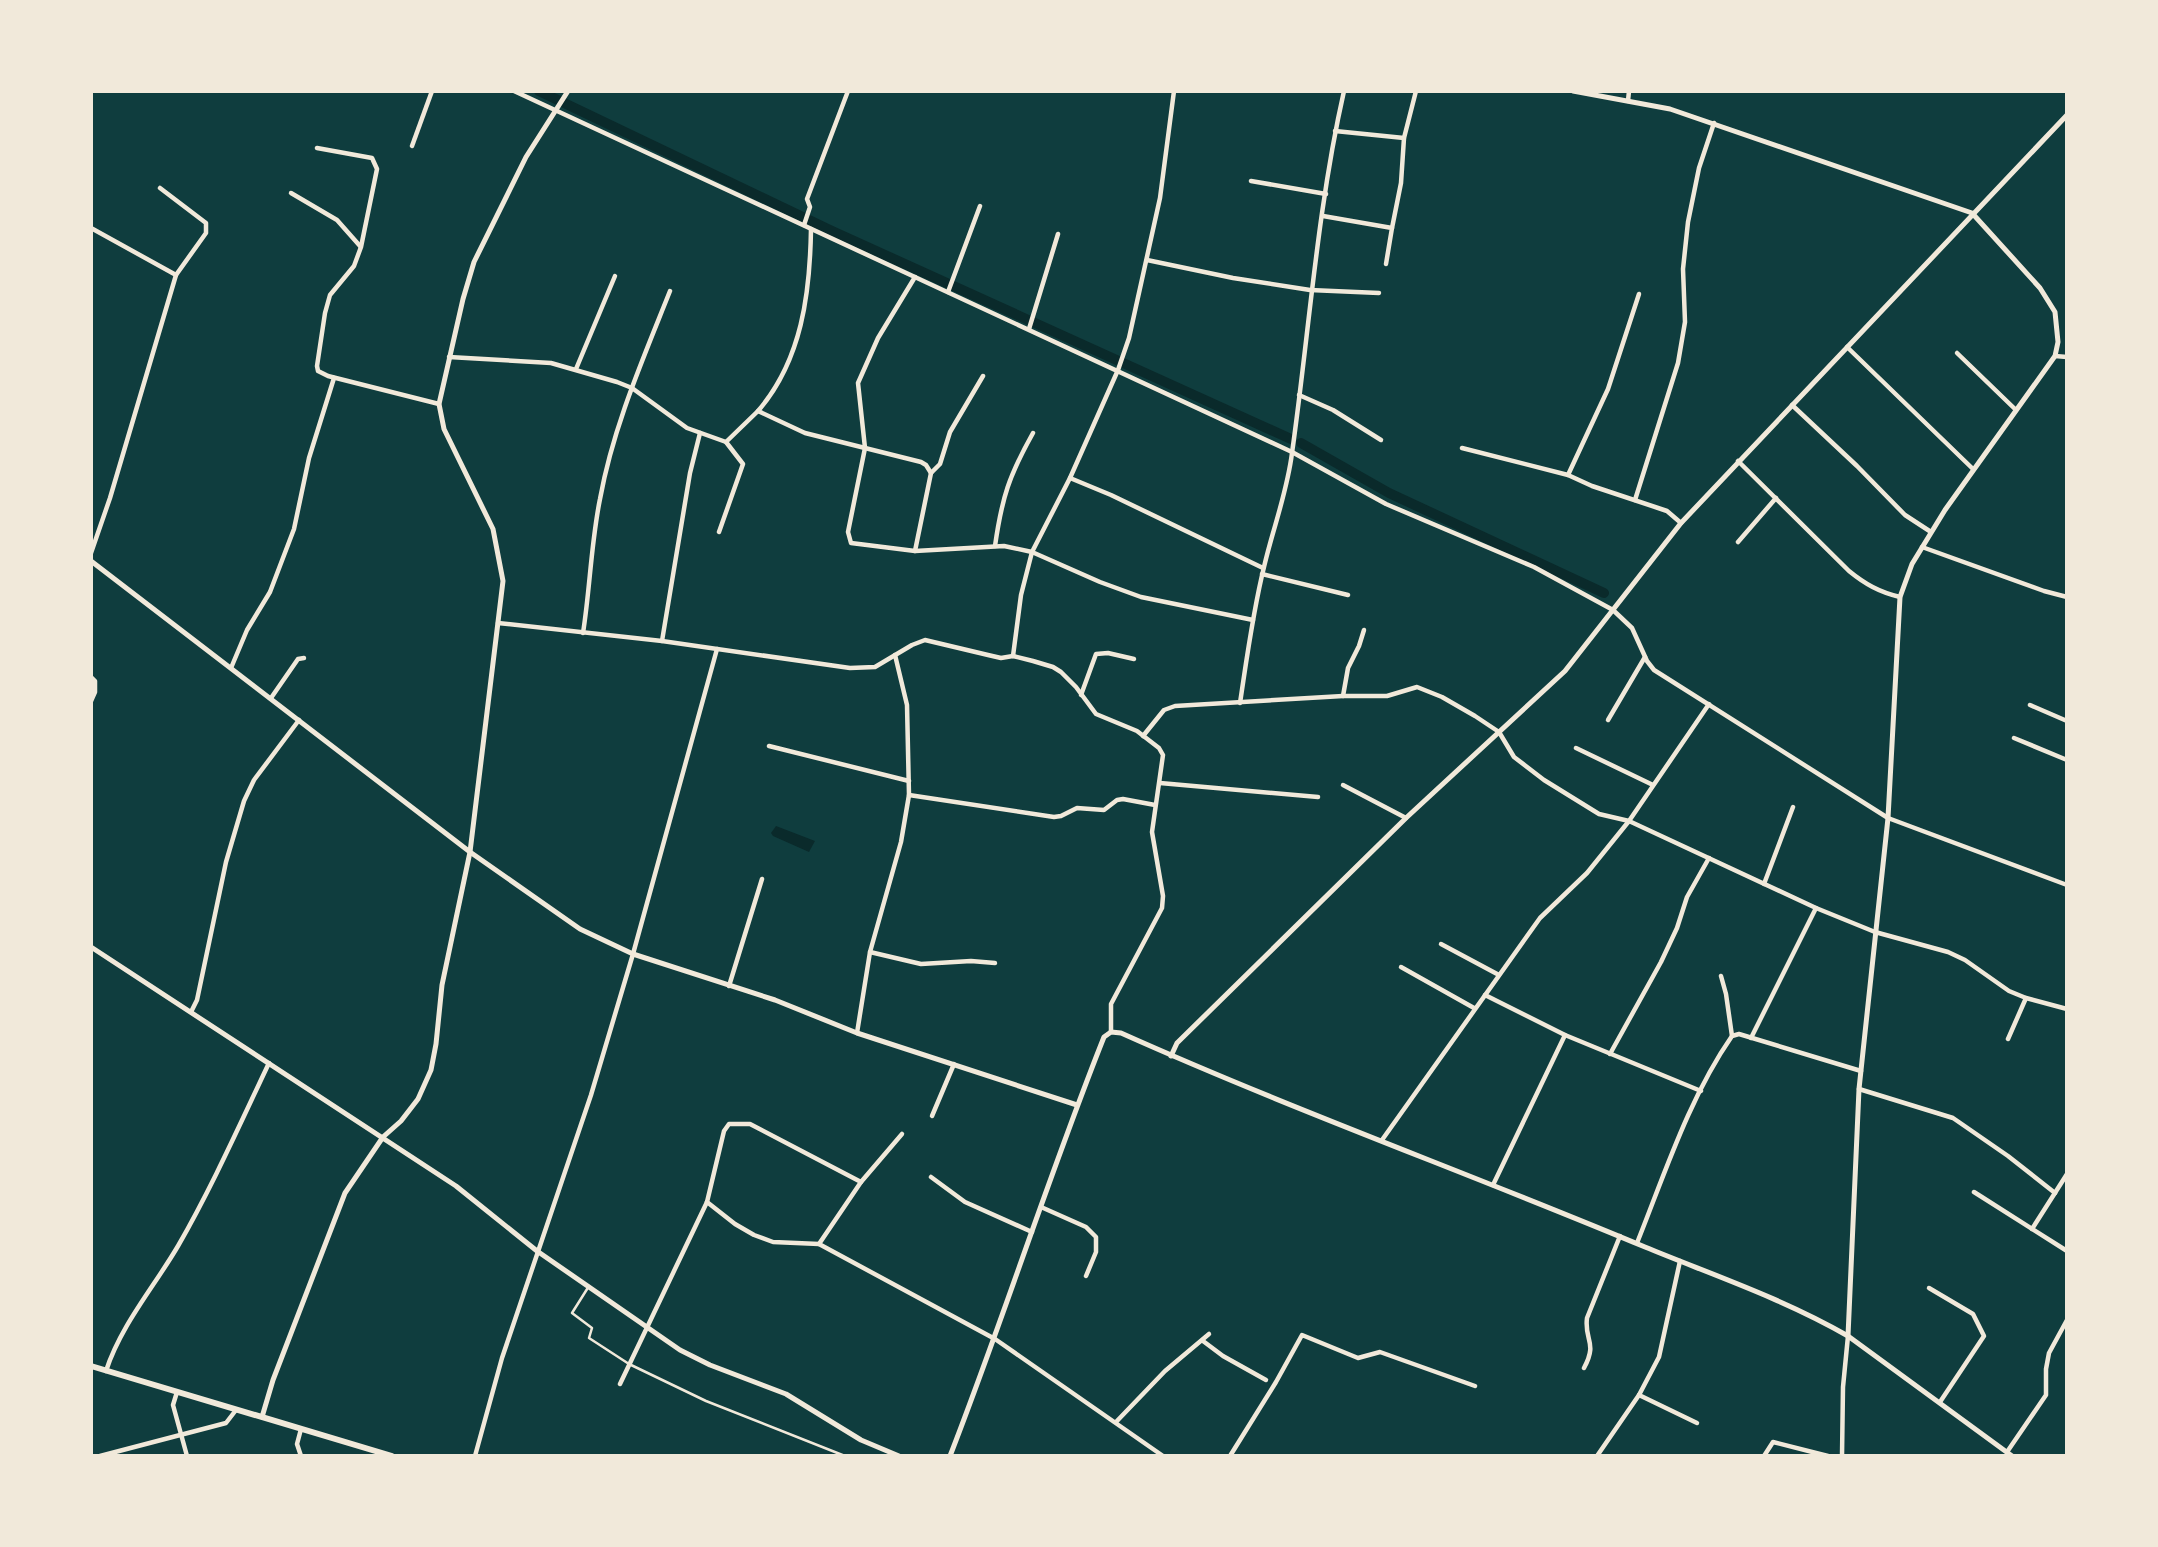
<svg xmlns="http://www.w3.org/2000/svg" width="2158" height="1547" font-family="Cabin,sans-serif">
  <style>
    .water { fill: #0a2a2b }
    .lines { fill: none; stroke-linecap: round; stroke-linejoin: round }
    .canal { stroke: #0a2a2b; stroke-width: 10 }
    .pedestrian { stroke: #f1e9da; stroke-width: 2.5 }
    .minor { stroke: #f1e9da; stroke-width: 4.5 }
    .tertiary { stroke: #f1e9da; stroke-width: 5 }
    .secondary { stroke: #f1e9da; stroke-width: 6 }
  </style>
  <rect width="100%" height="100%" fill="#0f3d3e"/>
  <polygon class="water" points="776,826 815,841 809,852 773,836 771,833"/>
  <g class="lines">
    <g class="canal">
      <polyline points="539,91 832,231 1291,439"/>
      <polyline points="1301,443 1389,493 1604,593"/>
    </g>
    <polyline class="pedestrian" points="589,1286 572,1313 592,1328 589,1338 629,1364 706,1401 845,1456"/>
    <g class="minor">
      <polyline points="514,91 1292,452 1386,504 1534,567 1613,610 1632,628 1647,661 1654,670 1888,818 2067,885"/>
      <polyline points="1628,101 1629,91"/>
      <polyline points="1335,131 1404,138"/>
      <polyline points="412,146 432,91"/>
      <polyline points="317,148 372,158 377,169 361,247 354,266 330,295 325,313 317,366 318,371 328,376 439,404"/>
      <polyline points="1251,181 1326,194"/>
      <polyline points="291,193 337,220 360,246"/>
      <polyline points="1323,216 1392,228 1386,264"/>
      <polyline points="804,225 810,207 807,199 848,91"/>
      <polyline points="91,228 176,275"/>
      <polyline points="1392,228 1401,183 1404,138 1416,91"/>
      <polyline points="1147,260 1233,278 1310,290 1379,293"/>
      <polyline points="915,277 878,338 858,383 865,448 848,532 851,543 915,551 1004,546 1032,552 1100,582 1141,597 1253,620"/>
      <polyline points="948,292 980,206"/>
      <polyline points="1029,329 1058,234"/>
      <polyline points="1847,347 1973,469"/>
      <polyline points="1957,353 2016,410"/>
      <polyline points="2055,356 2067,357"/>
      <polyline points="449,357 551,363 617,382 632,388 687,428 726,442 743,464 719,532"/>
      <polyline points="576,369 615,276"/>
      <polyline points="1299,395 1333,410 1381,440"/>
      <polyline points="1792,405 1857,466 1905,515 1931,532"/>
      <path d="M758,411C802,360 810,293 811,229"/>
      <polyline points="726,442 758,411 805,433 921,462 926,465 931,473"/>
      <polyline points="1462,448 1568,475 1592,486 1667,511 1681,523"/>
      <path d="M1738,461L1849,571C1865,584 1879,592 1900,597"/>
      <polyline points="1568,475 1608,389 1639,294"/>
      <polyline points="1070,478 1111,495 1263,568"/>
      <polyline points="1635,500 1678,363 1685,322 1683,269 1688,222 1699,168 1714,123"/>
      <polyline points="1738,542 1776,498"/>
      <path d="M995,546C1002,497 1009,476 1033,433"/>
      <polyline points="1922,547 2044,591 2067,597"/>
      <polyline points="915,551 931,473 940,464 950,432 983,376"/>
      <polyline points="91,553 110,498 176,275 206,233 206,223 160,188"/>
      <polyline points="1262,574 1348,595"/>
      <polyline points="498,623 662,641 850,668 875,667 912,645 925,640 988,655 1001,658 1013,656 1033,661 1053,667 1061,672 1076,687 1096,714 1137,731 1159,748 1163,755 1152,832 1163,896 1162,908 1111,1004 1111,1032"/>
      <path d="M583,633C590,589 591,543 600,499C613,427 643,359 670,291"/>
      <polyline points="662,641 690,473 700,433"/>
      <polyline points="1013,656 1021,595 1032,552 1070,478 1118,370 1129,338 1160,198 1174,91"/>
      <polyline points="231,668 247,630 270,592 294,529 309,458 334,378"/>
      <polyline points="91,677 95,681 95,692 91,701"/>
      <polyline points="1081,695 1096,654 1108,653 1134,659"/>
      <polyline points="1343,696 1348,668 1359,646 1364,630"/>
      <polyline points="271,698 298,659 304,658"/>
      <path d="M1240,703C1247,657 1253,611 1264,567C1273,528 1287,493 1292,453C1309,333 1317,210 1344,91"/>
      <polyline points="2030,705 2067,721"/>
      <polyline points="1608,720 1645,657"/>
      <polyline points="1143,736 1164,710 1175,706 1343,696 1387,696 1417,687 1442,697 1475,716 1499,732 1514,757 1544,780 1599,814 1629,821 1816,908 1875,932 1948,952 1965,960 2009,991 2026,998 2067,1009"/>
      <polyline points="2014,738 2067,760"/>
      <polyline points="769,746 909,781"/>
      <polyline points="1576,748 1653,785"/>
      <polyline points="1160,783 1318,797"/>
      <polyline points="1343,785 1406,818"/>
      <polyline points="909,795 1054,817 1061,816 1077,808 1104,810 1117,800 1123,799 1155,805"/>
      <polyline points="1764,884 1793,807"/>
      <polyline points="1441,944 1499,975"/>
      <polyline points="870,952 921,964 971,961 995,963"/>
      <polyline points="1401,967 1474,1008"/>
      <polyline points="729,986 762,879"/>
      <polyline points="1485,995 1565,1035 1701,1091"/>
      <polyline points="191,1012 197,1000 226,862 244,801 254,780 299,720"/>
      <polyline points="857,1033 870,952 901,842 909,795 907,705 895,655"/>
      <polyline points="1732,1036 1739,1034 1861,1071"/>
      <polyline points="1751,1038 1816,908"/>
      <polyline points="2008,1039 2026,998"/>
      <polyline points="1610,1054 1661,962 1677,928 1687,897 1709,858"/>
      <polyline points="1859,1089 1953,1118 2008,1156 2055,1193"/>
      <polyline points="932,1116 954,1064"/>
      <polyline points="1382,1140 1540,918 1587,873 1629,821 1709,704"/>
      <polyline points="931,1177 965,1202 1032,1232"/>
      <polyline points="1493,1185 1565,1035"/>
      <polyline points="1974,1192 2067,1251"/>
      <polyline points="707,1202 735,1224 754,1235 773,1242 819,1244 995,1339 1163,1456"/>
      <polyline points="1041,1207 1086,1227 1096,1237 1096,1252 1086,1276"/>
      <polyline points="2032,1229 2067,1174"/>
      <path d="M1637,1243C1665,1173 1689,1098 1732,1036L1726,994L1721,976"/>
      <polyline points="819,1244 861,1182 902,1134"/>
      <polyline points="1929,1288 1973,1314 1984,1336 1940,1402"/>
      <polyline points="1203,1341 1223,1356 1266,1380"/>
      <path d="M1584,1368C1598,1342 1584,1341 1587,1318L1620,1236"/>
      <path d="M106,1371C121,1325 154,1287 178,1246C212,1187 240,1124 269,1063"/>
      <polyline points="620,1384 707,1202 724,1131 729,1124 750,1124 861,1182"/>
      <polyline points="177,1392 173,1405 187,1456"/>
      <polyline points="1639,1395 1697,1423"/>
      <polyline points="1116,1422 1165,1371 1209,1334"/>
      <polyline points="2007,1452 2046,1395 2046,1369 2049,1353 2067,1320"/>
      <polyline points="100,1456 226,1423 236,1410"/>
      <polyline points="301,1456 297,1444 301,1429"/>
      <polyline points="475,1456 502,1358 591,1095 633,954 717,649"/>
      <polyline points="1230,1456 1276,1382 1302,1335 1358,1358 1380,1352 1475,1386"/>
      <polyline points="1597,1456 1639,1395 1659,1357 1680,1261"/>
      <polyline points="1764,1456 1773,1442 1828,1456"/>
      <polyline points="1842,1456 1843,1387 1848,1336"/>
    </g>
    <g class="tertiary">
      <polyline points="1573,91 1670,109 1972,213 2040,288 2055,312 2058,342 2055,356 1945,510 1912,564 1900,597 1888,818 1859,1089 1848,1336"/>
      <polyline points="91,561 470,852 580,929 633,954 775,1000 857,1033 1077,1105"/>
      <polyline points="91,947 456,1186 537,1251 680,1350 710,1365 786,1394 861,1440 899,1456"/>
      <polyline points="1171,1056 1177,1043 1406,818 1565,671 1681,523 2067,115"/>
      <polyline points="262,1417 273,1380 345,1193 383,1137 401,1121 418,1099 431,1070 436,1044 442,985 470,852 503,581 493,529 444,429 439,404 463,299 474,262 526,157 568,91"/>
      <path d="M950,1456C1004,1317 1049,1175 1104,1037L1111,1032L1121,1033C1293,1110 1471,1174 1645,1247C1713,1275 1784,1299 1848,1336L2012,1456"/>
    </g>
    <polyline class="secondary" points="91,1366 392,1456"/>
  </g>
  <rect width="2158" height="1547" fill="none" stroke="#f1e9da" stroke-width="186"/>
</svg>
